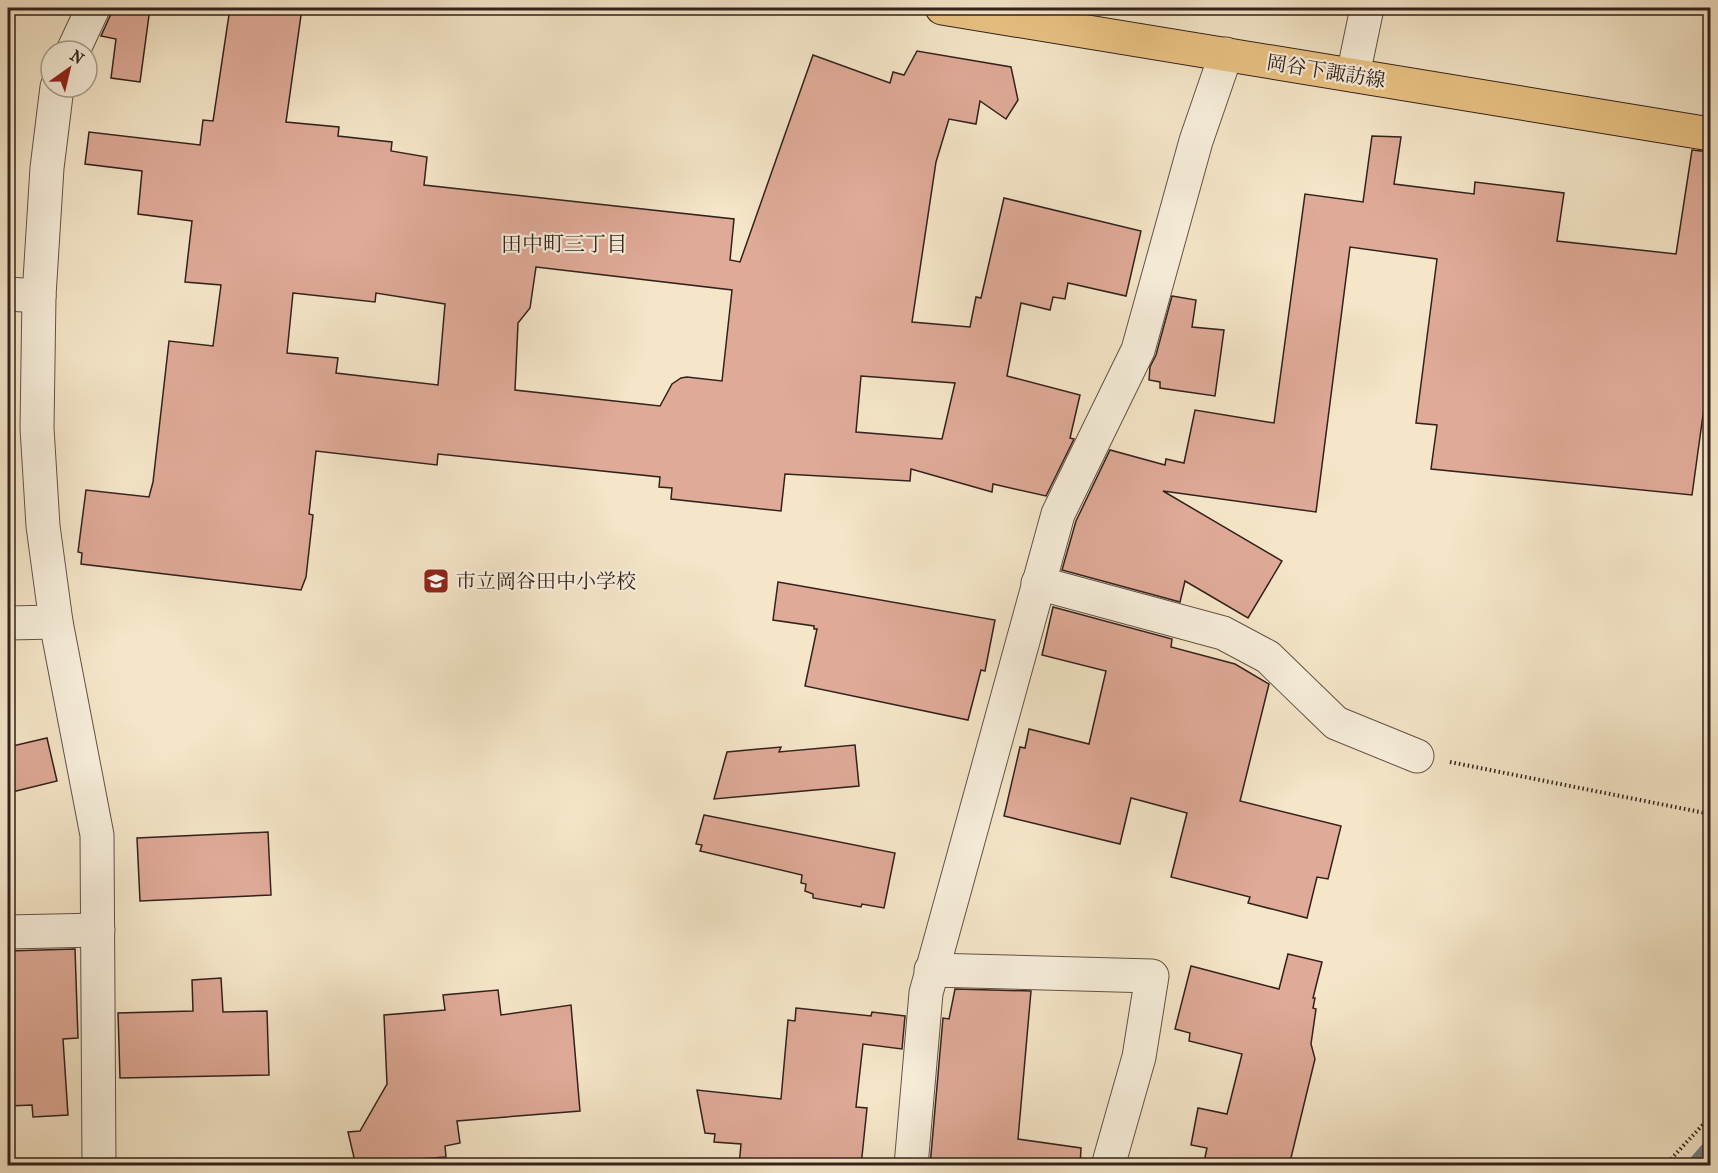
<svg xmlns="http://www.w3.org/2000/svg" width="1718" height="1173" font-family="'IM FELL French Canon','Noto Serif JP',serif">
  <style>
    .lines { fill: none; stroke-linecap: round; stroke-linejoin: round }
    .stream { stroke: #757f7f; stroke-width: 10 }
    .building { fill: #dfaa98; stroke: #32211c; stroke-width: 1.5; fill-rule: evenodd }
    .minor-casing { stroke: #635247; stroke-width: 35 }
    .major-casing { stroke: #32211c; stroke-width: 35 }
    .path { stroke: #32211c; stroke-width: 4; stroke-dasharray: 1.5 3; stroke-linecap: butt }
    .minor { stroke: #f8efdc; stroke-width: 33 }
    .major { stroke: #eac384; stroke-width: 33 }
    .labels { text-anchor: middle; stroke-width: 4.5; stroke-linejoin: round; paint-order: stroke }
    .street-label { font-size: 20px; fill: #32211c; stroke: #f8efdc }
    .poi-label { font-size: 20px; fill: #32211c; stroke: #f8efdc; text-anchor: start }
    .neighbourhood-label { font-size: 21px; fill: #32211c; stroke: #f8efdc }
  </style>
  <rect width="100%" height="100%" fill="#f5e6c9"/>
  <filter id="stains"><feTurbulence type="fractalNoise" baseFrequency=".00333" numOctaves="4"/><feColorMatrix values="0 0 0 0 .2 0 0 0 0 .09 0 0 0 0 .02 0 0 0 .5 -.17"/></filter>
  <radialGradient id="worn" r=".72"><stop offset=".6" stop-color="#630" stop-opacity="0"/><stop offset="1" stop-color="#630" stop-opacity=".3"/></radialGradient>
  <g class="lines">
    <polyline class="stream" points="1690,1166 1710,1143"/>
  </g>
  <g class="building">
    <polygon points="112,8 150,8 140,82 111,78 116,39 101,36 110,16"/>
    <path d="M230,8H302L286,122L339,127L338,136L392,142L391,151L427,157L424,185L734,219L730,260L740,262L813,55L890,83L893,72L904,75L917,51L1011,67L1018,100L1006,119L980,101L976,124L949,119L936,162L912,322L970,327L976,297L981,298L1004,198L1141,231L1126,296L1068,283L1065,299L1053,297L1050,310L1021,303L1007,376L1080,395L1070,438L1074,439L1046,496L993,484L992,492L911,469L910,481L785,474L781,511L671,499L672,488L659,487L660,477L438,454L437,465L316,451L309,514L313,515L306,577L301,590L81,564L82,553L78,552L86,490L149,497L153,482L169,341L213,346L221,285L185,282L192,221L138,214L142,171L85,164L89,132L200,145L203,120L213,121ZM536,267L732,290L722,381L687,377L681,378L672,384L660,406L515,390L518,323L530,308ZM293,293L375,302L376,293L445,304L438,385L336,373L338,358L287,353ZM861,376L955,383L942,439L856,432Z"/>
    <polygon points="1372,136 1401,137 1394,184 1474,194 1475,182 1564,193 1557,241 1676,254 1692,150 1710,152 1710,364 1692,495 1431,469 1437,425 1416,423 1437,259 1350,247 1316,512 1163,491 1282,561 1248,618 1185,581 1180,602 1062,570 1076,521 1110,450 1165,465 1166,459 1184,463 1195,410 1274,423 1305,194 1363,202"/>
    <polygon points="1172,296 1196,300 1192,327 1224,330 1215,396 1160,388 1160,382 1149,380 1150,367 1156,355"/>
    <polygon points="778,582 995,620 985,671 981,670 968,720 805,686 817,629 814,629 814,626 773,620"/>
    <polygon points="1053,607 1172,639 1171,647 1235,664 1269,684 1240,801 1341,826 1328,879 1317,877 1307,918 1248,903 1250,897 1171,877 1187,813 1131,798 1120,844 1004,816 1020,747 1025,748 1029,729 1089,744 1106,671 1042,655"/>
    <polygon points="47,738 57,781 8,793 8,747"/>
    <polygon points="855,745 859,786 714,799 727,752 781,747 779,752"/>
    <polygon points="704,815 895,853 884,908 862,904 861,907 813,898 813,894 805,891 806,884 801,883 802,875 700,851 702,845 696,844"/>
    <polygon points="268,832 271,895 140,901 137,838"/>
    <polygon points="75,949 78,1038 63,1039 68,1115 33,1117 32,1105 8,1106 8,951"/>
    <polygon points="1288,954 1322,962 1313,998 1315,998 1313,1008 1316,1009 1311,1044 1315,1059 1289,1166 1221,1166 1204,1162 1207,1148 1191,1145 1198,1108 1227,1114 1242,1054 1189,1041 1190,1033 1175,1029 1191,966 1279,989"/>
    <polygon points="221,978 223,1012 267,1011 269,1075 120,1078 118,1013 193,1011 192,980"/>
    <polygon points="955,989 1031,991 1018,1139 1081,1148 1080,1166 930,1166 943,1018 949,1019"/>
    <polygon points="498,990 501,1015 571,1005 580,1111 457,1121 460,1143 445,1146 446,1157 419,1159 419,1166 356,1166 348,1132 360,1131 387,1084 384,1015 445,1010 443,995"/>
    <polygon points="796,1008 871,1016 872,1012 905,1016 902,1049 863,1044 856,1107 867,1108 861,1166 739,1166 741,1144 714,1142 715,1134 705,1133 697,1090 781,1099 788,1020 795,1021"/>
  </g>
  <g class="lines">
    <defs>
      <g id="minor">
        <polyline points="73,51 93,8"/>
        <polyline points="1353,75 1367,8"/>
        <polyline points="57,87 47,168 39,296 37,428 43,526 56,622 97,835 99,1166"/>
        <polyline points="8,294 39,296"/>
        <polyline points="1038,583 1223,633 1268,657 1336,723 1417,756"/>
        <polyline points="8,623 56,622"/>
        <polyline points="8,932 98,930"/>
        <polyline points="931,970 1152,976 1139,1057 1108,1166"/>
        <polyline points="911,1166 926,993 1058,514 1138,350 1196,141 1226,54"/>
      </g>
      <polyline id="major" points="942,8 1710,134"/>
    </defs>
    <use href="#minor" class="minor-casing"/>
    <use href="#major" class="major-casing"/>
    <g class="path">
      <polyline points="1450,762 1710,814"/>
      <polyline points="1671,1159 1710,1117"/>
    </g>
    <use href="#minor" class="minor"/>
    <use href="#major" class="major"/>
  </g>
  <defs>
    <symbol id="school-square" viewBox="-11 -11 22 22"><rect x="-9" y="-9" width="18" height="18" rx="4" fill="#8f2418" stroke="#f8efdc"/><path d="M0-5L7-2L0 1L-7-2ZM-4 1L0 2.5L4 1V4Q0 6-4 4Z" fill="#fff"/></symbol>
  </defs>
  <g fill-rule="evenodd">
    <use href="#school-square" x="421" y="566" width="30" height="30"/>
  </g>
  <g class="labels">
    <g class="street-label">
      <text transform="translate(1326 71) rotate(9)" y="7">岡谷下諏訪線</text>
    </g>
    <g class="poi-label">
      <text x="456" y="588">市立岡谷田中小学校</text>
    </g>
    <g class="neighbourhood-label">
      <text x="564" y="251">田中町三丁目</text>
    </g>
  </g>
  <rect width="1718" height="1173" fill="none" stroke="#f5e6c9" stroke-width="30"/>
  <rect x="9" y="9" width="1700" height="1155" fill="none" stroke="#32211c" stroke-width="3"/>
  <rect x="15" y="15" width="1688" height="1143" fill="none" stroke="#32211c" stroke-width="1.5"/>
  <g transform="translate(69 69) rotate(34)"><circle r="28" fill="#f8efdc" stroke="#a99d8f" stroke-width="1.5"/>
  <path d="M0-4.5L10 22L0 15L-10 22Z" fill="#8f2418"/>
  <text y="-9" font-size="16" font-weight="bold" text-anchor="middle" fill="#32211c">N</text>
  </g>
  <rect width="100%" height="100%" filter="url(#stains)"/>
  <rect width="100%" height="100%" fill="url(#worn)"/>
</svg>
